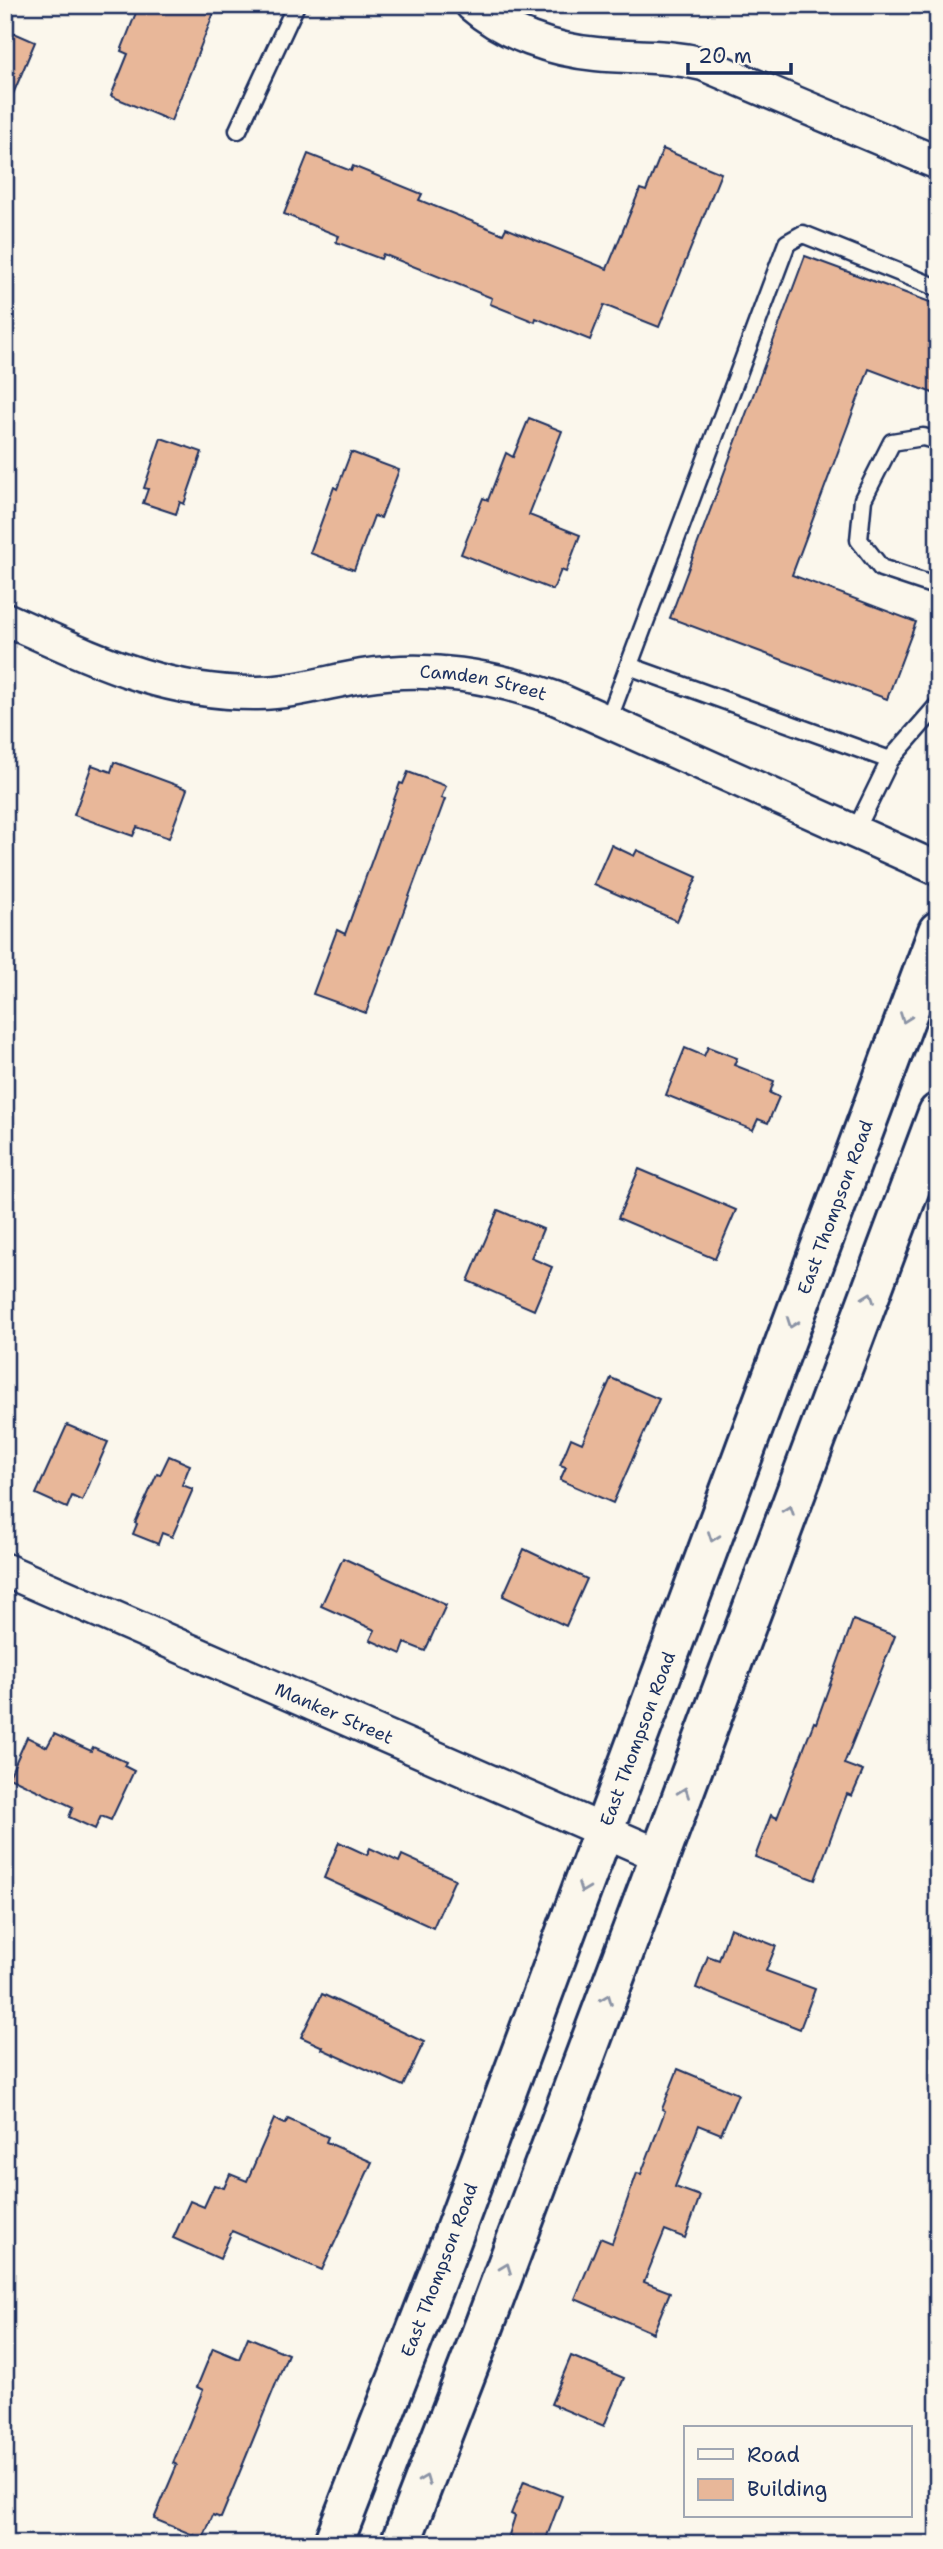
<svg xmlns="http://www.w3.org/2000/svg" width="943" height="2549" font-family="'Shantell Sans',sans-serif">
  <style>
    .building { fill: #e8b799; stroke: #1b2f5e; stroke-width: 2 }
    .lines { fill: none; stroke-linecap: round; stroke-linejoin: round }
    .lane-casing { stroke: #1b2f5e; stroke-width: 21 }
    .street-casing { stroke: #1b2f5e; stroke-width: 37 }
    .secondary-casing { stroke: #1b2f5e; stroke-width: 44 }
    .lane { stroke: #fbf7ec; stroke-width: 16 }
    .street { stroke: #fbf7ec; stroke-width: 32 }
    .secondary { stroke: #fbf7ec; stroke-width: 38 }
    .oneway { stroke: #8b93a5 }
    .labels { text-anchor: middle; stroke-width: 5; stroke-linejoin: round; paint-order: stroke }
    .street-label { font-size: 18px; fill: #1b2f5e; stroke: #fbf7ec }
  </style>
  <rect width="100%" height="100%" fill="#fbf7ec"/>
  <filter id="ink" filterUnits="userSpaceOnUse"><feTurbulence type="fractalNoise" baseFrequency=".0143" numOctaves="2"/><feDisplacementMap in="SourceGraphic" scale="14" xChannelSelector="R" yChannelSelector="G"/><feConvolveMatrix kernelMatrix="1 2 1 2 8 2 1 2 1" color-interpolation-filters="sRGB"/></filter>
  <g filter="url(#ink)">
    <g class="building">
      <polygon points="139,5 217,5 171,121 111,96 128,54 121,51"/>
      <polygon points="5,29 35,42 5,113"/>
      <polygon points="663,149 721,173 659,327 604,305 590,340 536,318 535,322 490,304 492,298 383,254 381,259 336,242 339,236 284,214 308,154 351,171 353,166 422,194 419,200 503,234 506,228 607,269 640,189 646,191"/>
      <polygon points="805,256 938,305 938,395 869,369 792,575 916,622 887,699 670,618"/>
      <polygon points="529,418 562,431 529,515 580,535 566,572 561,570 553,590 461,554 483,498 488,500 506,453 513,457"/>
      <polygon points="161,438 202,452 184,504 180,502 176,514 143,503 148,489 144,488"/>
      <polygon points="351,452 399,470 381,518 374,516 354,570 310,553 334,487 337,489"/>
      <polygon points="114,762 187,789 169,838 137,827 133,836 74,815 92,765 111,772"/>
      <polygon points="408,772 446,786 441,798 445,799 366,1013 313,994 337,930 345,934 400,783 403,784"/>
      <polygon points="611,845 634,856 637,850 697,877 677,921 594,884"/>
      <polygon points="708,1047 737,1058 734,1065 774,1081 770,1093 779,1097 768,1123 758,1119 753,1130 666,1095 685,1048 704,1056"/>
      <polygon points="639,1169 736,1210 715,1259 618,1218"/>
      <polygon points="498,1210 543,1229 531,1258 552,1267 534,1310 468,1281"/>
      <polygon points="611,1378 659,1399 613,1503 560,1480 566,1467 560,1465 571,1438 582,1443"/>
      <polygon points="67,1425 108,1442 82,1501 72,1496 67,1508 36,1494"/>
      <polygon points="169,1456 190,1465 182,1485 193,1489 172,1537 162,1533 158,1544 133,1534 137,1524 135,1523 157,1474 160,1475"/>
      <polygon points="524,1549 587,1579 566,1626 503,1596"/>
      <polygon points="343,1558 446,1605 425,1651 405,1643 401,1654 370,1640 375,1630 321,1606"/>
      <polygon points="853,1620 895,1636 844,1764 863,1771 852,1796 847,1794 815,1880 755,1857 771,1815 777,1818 814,1722 816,1723"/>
      <polygon points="54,1734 91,1751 93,1747 126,1762 124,1766 134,1771 111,1820 101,1816 95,1829 69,1817 73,1807 9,1777 27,1737 47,1747"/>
      <polygon points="339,1842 367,1855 370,1848 399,1862 402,1855 455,1879 433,1928 324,1878"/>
      <polygon points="730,1928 776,1946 766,1971 815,1989 800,2029 696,1988 708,1956 719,1960"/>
      <polygon points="322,1994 424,2042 403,2086 322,2049 323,2047 301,2037"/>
      <polygon points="678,2069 738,2094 721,2134 699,2125 675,2187 700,2196 685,2238 665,2230 644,2282 670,2292 653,2333 575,2299 600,2238 612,2243 637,2173 641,2174 665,2111 662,2109"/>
      <polygon points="274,2119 285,2124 288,2119 328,2137 326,2142 372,2162 322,2270 232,2231 220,2259 173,2238 190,2201 204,2207 214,2185 224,2188 230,2174 247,2181"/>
      <polygon points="248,2337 288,2354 221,2518 213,2515 203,2539 154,2519 177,2465 173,2463 203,2390 197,2387 213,2348 239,2359"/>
      <polygon points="571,2356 624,2378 604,2426 551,2404"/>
      <polygon points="524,2481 562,2496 544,2544 531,2544 509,2535 515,2516 511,2514"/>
    </g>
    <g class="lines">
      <defs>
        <g id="lane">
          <polyline points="238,130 296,5"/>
          <polyline points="938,441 923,437 892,442 863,499 859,540 881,568 938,587"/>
          <polyline points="629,666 890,760"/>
          <polyline points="608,721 787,243 803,234 938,288"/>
          <polyline points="855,832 890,760 938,705"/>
        </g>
        <g id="street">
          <path d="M472,5C505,34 553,50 596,54C634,58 663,54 703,64L938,163"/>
          <path id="s1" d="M5,619C91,657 161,694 258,693C293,693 327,682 362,676C429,665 492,676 555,698L938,869"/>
          <path id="s2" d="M5,1570L661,1856"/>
        </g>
        <g id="secondary">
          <path id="s3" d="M333,2544L445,2257L938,931"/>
          <polyline points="400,2544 480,2337 938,1113"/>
        </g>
      </defs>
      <use href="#lane" class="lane-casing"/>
      <use href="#street" class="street-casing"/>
      <use href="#secondary" class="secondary-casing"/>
      <use href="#lane" class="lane"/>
      <use href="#street" class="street"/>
      <use href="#secondary" class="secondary"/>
    </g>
    <defs><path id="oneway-chevron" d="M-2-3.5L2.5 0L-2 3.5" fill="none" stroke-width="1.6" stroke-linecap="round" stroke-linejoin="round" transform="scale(1.75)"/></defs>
    <g class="oneway">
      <use href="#oneway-chevron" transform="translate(905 1018) rotate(110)"/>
      <use href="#oneway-chevron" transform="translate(869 1297) rotate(-70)"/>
      <use href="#oneway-chevron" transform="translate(792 1323) rotate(110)"/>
      <use href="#oneway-chevron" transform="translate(789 1510) rotate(-70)"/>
      <use href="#oneway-chevron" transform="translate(713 1537) rotate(110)"/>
      <use href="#oneway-chevron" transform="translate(684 1792) rotate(-70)"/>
      <use href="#oneway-chevron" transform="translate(583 1888) rotate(111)"/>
      <use href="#oneway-chevron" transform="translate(607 1999) rotate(-69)"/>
      <use href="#oneway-chevron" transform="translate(506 2268) rotate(-69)"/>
      <use href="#oneway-chevron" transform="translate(425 2480) rotate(-69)"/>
    </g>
  </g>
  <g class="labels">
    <g class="street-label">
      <text dy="6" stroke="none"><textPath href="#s1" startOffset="494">Camden Street</textPath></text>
      <text dy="6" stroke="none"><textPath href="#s3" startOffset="1428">East Thompson Road</textPath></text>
      <text dy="6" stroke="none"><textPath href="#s2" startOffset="359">Manker Street</textPath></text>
      <text dy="6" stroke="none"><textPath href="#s3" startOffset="861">East Thompson Road</textPath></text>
      <text dy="6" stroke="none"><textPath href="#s3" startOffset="294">East Thompson Road</textPath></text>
    </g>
  </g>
  <rect width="943" height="2549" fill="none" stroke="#fbf7ec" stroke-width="28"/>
  <rect x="14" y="14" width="915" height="2521" fill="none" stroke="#1b2f5e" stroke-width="2.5" filter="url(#ink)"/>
  <rect x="684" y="2426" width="228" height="91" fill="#fbf7ec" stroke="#a1a7b3" stroke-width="2"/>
  <rect x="698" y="2449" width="35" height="10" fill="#fbf7ec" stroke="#a1a7b3" stroke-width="2"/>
  <text x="747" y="2462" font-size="21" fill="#1b2f5e">Road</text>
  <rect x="698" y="2479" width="35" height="21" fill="#e8b799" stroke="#a1a7b3" stroke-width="2"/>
  <text x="747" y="2496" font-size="21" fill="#1b2f5e">Building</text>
  <path d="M688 63v10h103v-10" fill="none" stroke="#1b2f5e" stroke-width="3.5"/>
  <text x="698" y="63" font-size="21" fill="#1b2f5e" stroke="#fbf7ec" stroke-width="5" paint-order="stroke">20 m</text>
</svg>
